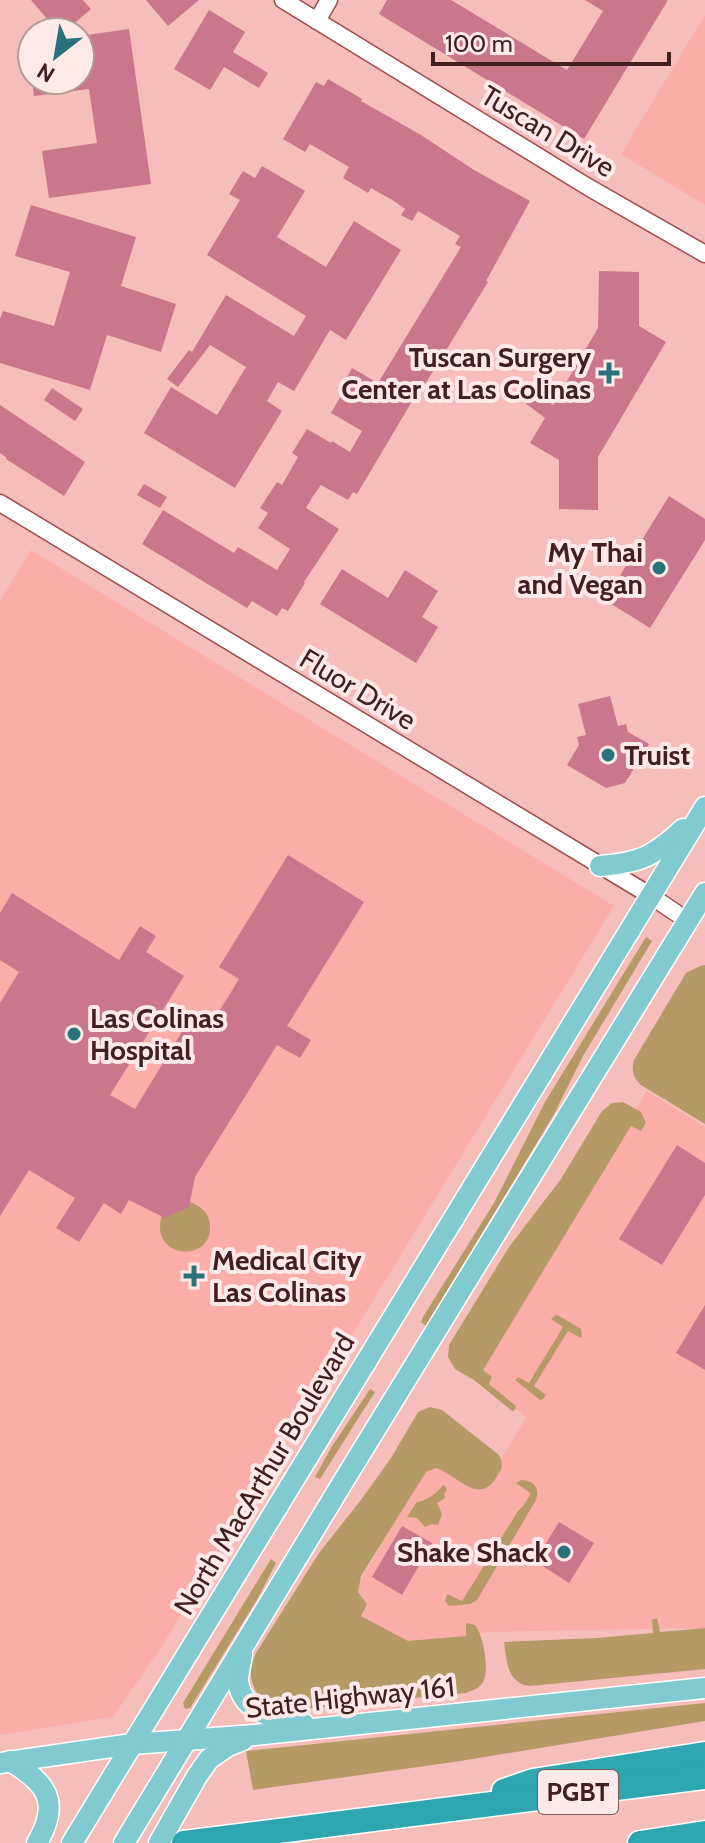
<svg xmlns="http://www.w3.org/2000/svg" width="705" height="1843" font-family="Cabin,sans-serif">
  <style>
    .built { fill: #fbada8 }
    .green { fill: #b59a67 }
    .building { fill: #ca778d }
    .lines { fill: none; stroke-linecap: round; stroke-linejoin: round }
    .minor-casing { stroke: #9d4d4b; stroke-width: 19 }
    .major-casing { stroke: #fff; stroke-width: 23 }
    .highway-casing { stroke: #fff; stroke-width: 27 }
    .minor { stroke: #fff; stroke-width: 16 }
    .major { stroke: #81cad0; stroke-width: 20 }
    .highway { stroke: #2da6b0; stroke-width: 24 }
    .poi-dot { fill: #297279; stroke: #fdeae8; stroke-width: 3 }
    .labels { text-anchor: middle; stroke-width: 8; stroke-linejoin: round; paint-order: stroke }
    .shield { fill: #fdeae8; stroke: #7b5d5b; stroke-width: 2 }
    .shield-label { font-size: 26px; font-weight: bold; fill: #43201f }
    .street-label { font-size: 28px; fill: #43201f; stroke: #fdeae8 }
    .poi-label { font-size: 28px; font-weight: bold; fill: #43201f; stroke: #fdeae8; text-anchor: end }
  </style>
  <rect width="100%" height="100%" fill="#f5beba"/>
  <g class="built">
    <polygon points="705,15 705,205 621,154"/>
    <polygon points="31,550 614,906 162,1646 113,1717 0,1735 0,601"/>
    <polygon points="647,1091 705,1127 705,1628 487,1632 413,1646 346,1606 429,1462 484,1487 526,1418 477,1372"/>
  </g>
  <g class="green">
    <polygon points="646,937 652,941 583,1056 553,1116 426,1326 421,1322 423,1317 494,1203 545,1102"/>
    <path d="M705,965V1124L641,1085C633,1077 631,1071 634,1060L686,973L700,966Z"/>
    <polygon points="623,1102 641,1112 646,1123 641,1131 631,1126 483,1370 492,1377 489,1384 516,1406 515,1410 512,1411 474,1380 455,1369 448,1357 449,1345 509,1247 561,1179 602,1111 612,1103"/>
    <path d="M190,1202C200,1206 209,1212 210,1224C214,1264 148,1260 162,1215Z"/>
    <polygon points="556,1315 559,1316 581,1329 582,1336 581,1338 568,1331 534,1386 546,1395 543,1399 540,1400 515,1380 518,1377 529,1383 563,1327 551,1319"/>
    <polygon points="370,1389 375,1392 320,1479 315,1477 331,1448"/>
    <path d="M430,1407L442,1410L499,1455C504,1465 502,1469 496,1478C478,1506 458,1475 436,1468L426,1472L361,1576L358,1592L367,1604L361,1616L408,1641L466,1636V1623L475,1625C483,1634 490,1670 483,1682C479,1689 473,1690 466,1693L290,1710C260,1709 241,1681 256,1653L319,1553L361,1500L391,1458L418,1412Z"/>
    <path d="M521,1480C534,1480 540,1488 536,1500L477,1600L470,1604L449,1606L445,1601L447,1594L462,1601L518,1511L523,1506L530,1495V1493L516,1483Z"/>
    <path d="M443,1485L445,1486L447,1490L444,1494L445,1498L437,1503L442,1514L438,1525L432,1524L425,1527L417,1518L407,1517L417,1502C427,1501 437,1493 443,1485Z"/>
    <polygon points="271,1559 276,1563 258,1598 190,1708 185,1709 183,1703"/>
    <path d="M657,1618L660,1632L705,1628V1669L530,1686C507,1683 507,1662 504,1642L596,1638L653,1633L652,1620Z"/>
    <polygon points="705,1703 705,1721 454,1762 253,1790 246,1751"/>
  </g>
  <g class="building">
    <polygon points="31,0 83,0 91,9 64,32 58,32"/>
    <polygon points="146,0 199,0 168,26"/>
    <polygon points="387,0 451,0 567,70 603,11 585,0 668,0 584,139 379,14"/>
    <polygon points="209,10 245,32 233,52 268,73 259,88 224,67 210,90 174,69"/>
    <polygon points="129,29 151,184 49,198 42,151 97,143 89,89 34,96 32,80 80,80 80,36"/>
    <polygon points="328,79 362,99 361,101 421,135 474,170 530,201 486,281 488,282 416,399 414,398 357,494 353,492 348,500 321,485 313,496 306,508 339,529 304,582 305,583 288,611 282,608 277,616 252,601 247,608 142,544 163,510 234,553 238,547 277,570 290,549 258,528 268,513 260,508 277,482 282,485 298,457 292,453 307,429 331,443 332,441 350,452 362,431 331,413 342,394 339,392 352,368 378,383 461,247 455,244 460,236 418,211 412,221 401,215 405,209 394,201 371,188 368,193 343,178 349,167 310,144 305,152 283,139 316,82 324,86"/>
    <polygon points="262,166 305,191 277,237 326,267 354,221 401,250 346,340 330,330 294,391 278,382 267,401 282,411 235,488 144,433 171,387 217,415 246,367 210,345 178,387 167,379 189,350 192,352 226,295 294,336 306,316 207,255 240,200 229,194 243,171 255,178"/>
    <polygon points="31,205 136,237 121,286 176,304 161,352 107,335 90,390 0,363 0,319 3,311 54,326 70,272 15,256"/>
    <polygon points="599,271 639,272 639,326 666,342 598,457 598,510 559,509 559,460 530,443 545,418 516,396 525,385 553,405 598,328"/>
    <polygon points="52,388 83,409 75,421 44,400"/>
    <polygon points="0,405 85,462 64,496 6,459 7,458 0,453"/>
    <polygon points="144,484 167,497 160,508 137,495"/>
    <polygon points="669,496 705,519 705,540 650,628 605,600"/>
    <polygon points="342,569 388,598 405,570 438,591 422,617 438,627 416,663 320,604"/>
    <polygon points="610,696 618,726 626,724 628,732 649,744 625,783 606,788 567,765 579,745 577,737 586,735 578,704"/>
    <polygon points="288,855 364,902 287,1026 311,1040 300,1058 277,1045 195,1177 189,1207 165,1218 129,1200 121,1214 104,1203 79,1242 56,1228 75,1198 29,1170 0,1216 0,1003 19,972 0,960 0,913 12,893 119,960 140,926 156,936 146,952 184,976 110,1095 135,1109 194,1012 212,1023 239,979 219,967"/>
    <polygon points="677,1145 705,1163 705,1195 662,1265 619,1239"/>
    <polygon points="705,1305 705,1370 676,1353"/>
    <polygon points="559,1522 594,1543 569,1583 535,1561"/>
    <polygon points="402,1526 432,1543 402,1595 372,1577"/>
  </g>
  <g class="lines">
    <defs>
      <g id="minor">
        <polyline points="283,0 588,187 705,254"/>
        <polyline points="317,21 329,0"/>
        <polyline points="0,503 651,896 688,921"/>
      </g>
      <g id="major">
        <path d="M600,866C640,863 654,856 683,829"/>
        <path d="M242,1655C241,1663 238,1673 238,1681C242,1714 277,1718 304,1724"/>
        <path d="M10,1761C47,1783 61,1802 37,1843"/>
        <polyline points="0,1763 132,1744 254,1735 705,1688"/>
        <polyline points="72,1843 705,807"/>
        <polyline points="124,1843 346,1477 705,893"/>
        <polyline points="159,1843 197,1776 209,1759 228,1746 243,1740"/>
      </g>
      <g id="highway">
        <polyline points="504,1791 533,1781 705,1754"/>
        <polyline points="184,1843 705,1777"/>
        <polyline points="640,1843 705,1833"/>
      </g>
    </defs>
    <use href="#minor" class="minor-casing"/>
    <use href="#major" class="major-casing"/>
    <use href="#highway" class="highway-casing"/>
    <use href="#minor" class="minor"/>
    <use href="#major" class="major"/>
    <use href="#highway" class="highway"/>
  </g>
  <g class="poi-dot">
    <path d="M605 361h8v8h8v8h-8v8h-8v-8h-8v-8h8z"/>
    <circle cx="659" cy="568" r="8"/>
    <circle cx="608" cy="755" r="8"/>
    <circle cx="74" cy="1034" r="8"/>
    <path d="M190 1264h8v8h8v8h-8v8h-8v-8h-8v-8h8z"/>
    <circle cx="564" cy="1552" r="8"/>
  </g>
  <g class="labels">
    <rect class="shield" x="538" y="1770" width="80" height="44" rx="6"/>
    <g class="shield-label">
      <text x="578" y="1801">PGBT</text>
    </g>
    <g class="street-label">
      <text transform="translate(548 131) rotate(31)" y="10">Tuscan Drive</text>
      <text transform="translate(358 689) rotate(31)" y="10">Fluor Drive</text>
      <text transform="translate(264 1474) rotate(-59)" y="10">North MacArthur Boulevard</text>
      <text transform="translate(350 1697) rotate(-6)" y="10">State Highway 161</text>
    </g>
    <g class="poi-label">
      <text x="591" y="367">Tuscan Surgery<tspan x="591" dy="32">Center at Las Colinas</tspan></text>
      <text x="643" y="562">My Thai<tspan x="643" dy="32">and Vegan</tspan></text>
      <text x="624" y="765" text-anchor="start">Truist</text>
      <text x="90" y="1028" text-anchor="start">Las Colinas<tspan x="90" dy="32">Hospital</tspan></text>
      <text x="212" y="1270" text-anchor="start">Medical City<tspan x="212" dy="32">Las Colinas</tspan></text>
      <text x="548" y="1562">Shake Shack</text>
    </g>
  </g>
  <g transform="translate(56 56) rotate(211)"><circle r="38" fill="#fdeae8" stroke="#b39998" stroke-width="2"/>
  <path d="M0-6L14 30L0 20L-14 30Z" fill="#297279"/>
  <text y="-12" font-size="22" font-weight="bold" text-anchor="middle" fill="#43201f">N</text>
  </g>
  <path d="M433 52v12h236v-12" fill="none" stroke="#43201f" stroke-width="4"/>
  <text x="445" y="52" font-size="24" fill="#43201f" stroke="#fdeae8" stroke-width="6" paint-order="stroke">100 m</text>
</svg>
